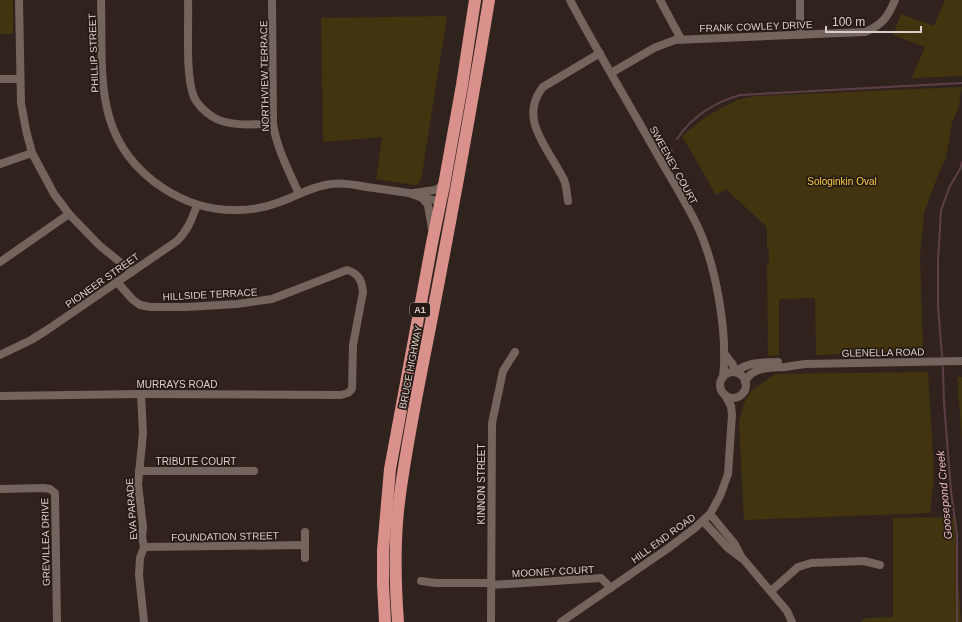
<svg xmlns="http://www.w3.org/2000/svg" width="962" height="622" font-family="Arial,sans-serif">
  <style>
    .green { fill: #41340e }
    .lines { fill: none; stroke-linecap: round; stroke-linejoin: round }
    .stream { stroke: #5e3e48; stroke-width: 2 }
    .minor { stroke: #73645d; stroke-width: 8 }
    .highway { stroke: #db918b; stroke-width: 12 }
    .labels { text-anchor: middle; stroke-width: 3.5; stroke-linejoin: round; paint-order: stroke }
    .shield { fill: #261a14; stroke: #a39995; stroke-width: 1 }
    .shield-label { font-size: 9px; font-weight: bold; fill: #d9d0cc }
    .street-label { font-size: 10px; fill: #d9d0cc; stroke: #261a14 }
    .park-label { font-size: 10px; fill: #facc4a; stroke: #261a14 }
    .water-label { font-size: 11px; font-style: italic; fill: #f2bfcb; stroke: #261a14 }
  </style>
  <rect width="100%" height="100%" fill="#30231d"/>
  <g class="green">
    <rect x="0" y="0" width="13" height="34"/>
    <polygon points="945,0 962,0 962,76 912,78 925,47 893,35 901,14 934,26"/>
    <polygon points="447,16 421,180 417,185 414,185 376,179 382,137 323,142 321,18"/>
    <polygon points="962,87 958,109 952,122 946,158 938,175 924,213 920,256 923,351 816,355 815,298 779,299 779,355 768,356 767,264 769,263 769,250 767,250 767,227 726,189 716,195 682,136 707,116 737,100 756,96"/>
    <polygon points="928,372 934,474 930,513 744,520 739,422 744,403 752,390 775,374"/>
    <polygon points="957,377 962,377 962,440"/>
    <polygon points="954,517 961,622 861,622 865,618 893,617 893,518"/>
  </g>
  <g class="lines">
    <g class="stream">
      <path d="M677,139C691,117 715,102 740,95L962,83"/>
      <polyline points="666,159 672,150"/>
      <polyline points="942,356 938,306 938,261 941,210 950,186 960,169 962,162"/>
      <polyline points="943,367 944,403 951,491 957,536 957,622"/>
    </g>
    <g class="minor">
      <polyline points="19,0 21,103 26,130 32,153 54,194 69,214 99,245 132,272"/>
      <path d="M101,0C103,75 92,141 163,188C186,203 211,211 238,210C251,210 267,207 280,202C297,196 312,186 331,184C343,182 355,185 367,187C381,189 395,191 409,193C413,194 416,196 420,197C427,199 434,200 441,201"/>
      <path d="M188,0C189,25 185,76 194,97C197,104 206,113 213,117C228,127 256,124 273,124"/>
      <path d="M272,0L273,124C277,149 289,171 299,194"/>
      <path d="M570,0C595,47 622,92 648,138C664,167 682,195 697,225C716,265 728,333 723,377"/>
      <polyline points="660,0 681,39"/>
      <polyline points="800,0 800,35"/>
      <path d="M611,73L654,48L675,40L865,32C882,25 888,17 895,0"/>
      <polyline points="0,79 19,79"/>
      <polyline points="0,164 32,153"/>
      <polyline points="414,193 435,190 444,185"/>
      <polyline points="422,198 428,205 432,229"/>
      <path d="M568,201C567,196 567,189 565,183C564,178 560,173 558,169C543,142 520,116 543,87L600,53"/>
      <polyline points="0,262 69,214"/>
      <polyline points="724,353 733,365 734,372"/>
      <path d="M0,355L31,340L47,330L177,241C188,230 192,219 197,205"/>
      <path d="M736,372C746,362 765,362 778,362"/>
      <circle cx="733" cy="385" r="13"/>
      <path d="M745,382C752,366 771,368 785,367C792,366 798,365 805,364L962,361"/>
      <polyline points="141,394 143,433 138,484 143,527 142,537 144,547 140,558 139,575 144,622"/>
      <path d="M0,396L141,394L341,395L348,393L352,389L353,345L363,292C362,280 358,273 347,270L272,299L237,304L186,307H150L140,305L133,300L117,282"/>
      <polyline points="139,471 254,471"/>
      <polyline points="0,489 44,488 50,489 55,493 57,622"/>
      <polyline points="710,514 734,543 741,556"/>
      <polyline points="703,521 728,548 744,560 787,611 792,622"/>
      <polyline points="305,532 305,558"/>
      <polyline points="144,547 305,545"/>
      <polyline points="421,581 436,583 491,583"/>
      <polyline points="491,585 601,578 611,588"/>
      <polyline points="771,591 798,567 811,563 864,561 880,565"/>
      <polyline points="491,622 492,423 503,371 515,352"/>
      <polyline points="561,622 667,549 695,528 710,514 720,496 728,474 732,415 731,406 725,395"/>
    </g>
    <g class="highway">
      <polyline points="385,622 383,584 383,550 390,469 432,243 444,185 462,85 475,0"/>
      <path d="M398,622C395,582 394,542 399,502C407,438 421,375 433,312C453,208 472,104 489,0"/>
    </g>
  </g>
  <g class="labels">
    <rect class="shield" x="410" y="303" width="20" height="14" rx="3"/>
    <g class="shield-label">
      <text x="420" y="313">A1</text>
    </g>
    <g class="street-label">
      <text transform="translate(756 26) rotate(-2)" y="4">FRANK COWLEY DRIVE</text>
      <text transform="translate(93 53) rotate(-92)" y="4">PHILLIP STREET</text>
      <text transform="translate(264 76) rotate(-91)" y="4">NORTHVIEW TERRACE</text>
      <text transform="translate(674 165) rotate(61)" y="4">SWEENEY COURT</text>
      <text transform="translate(102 280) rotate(-35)" y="4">PIONEER STREET</text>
      <text transform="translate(210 294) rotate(-3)" y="4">HILLSIDE TERRACE</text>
      <text transform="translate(883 352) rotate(-1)" y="4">GLENELLA ROAD</text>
      <text transform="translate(410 367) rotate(-79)" y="4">BRUCE HIGHWAY</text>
      <text x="177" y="388">MURRAYS ROAD</text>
      <text x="196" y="465">TRIBUTE COURT</text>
      <text transform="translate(481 484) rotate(-90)" y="4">KINNON STREET</text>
      <text transform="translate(131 509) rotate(-94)" y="4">EVA PARADE</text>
      <text transform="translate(225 536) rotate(-1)" y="4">FOUNDATION STREET</text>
      <text transform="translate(663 538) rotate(-36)" y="4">HILL END ROAD</text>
      <text transform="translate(45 542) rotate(-91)" y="4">GREVILLEA DRIVE</text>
      <text transform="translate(553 571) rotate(-3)" y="4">MOONEY COURT</text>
    </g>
    <g class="park-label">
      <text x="842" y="185">Sologinkin Oval</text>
    </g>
    <g class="water-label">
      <text transform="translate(944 495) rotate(-95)" y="4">Goosepond Creek</text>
    </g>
  </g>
  <path d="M826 26v6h95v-6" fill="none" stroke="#d9d0cc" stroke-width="2"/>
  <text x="832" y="26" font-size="12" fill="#d9d0cc" stroke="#261a14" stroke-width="3" paint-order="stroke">100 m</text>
</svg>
